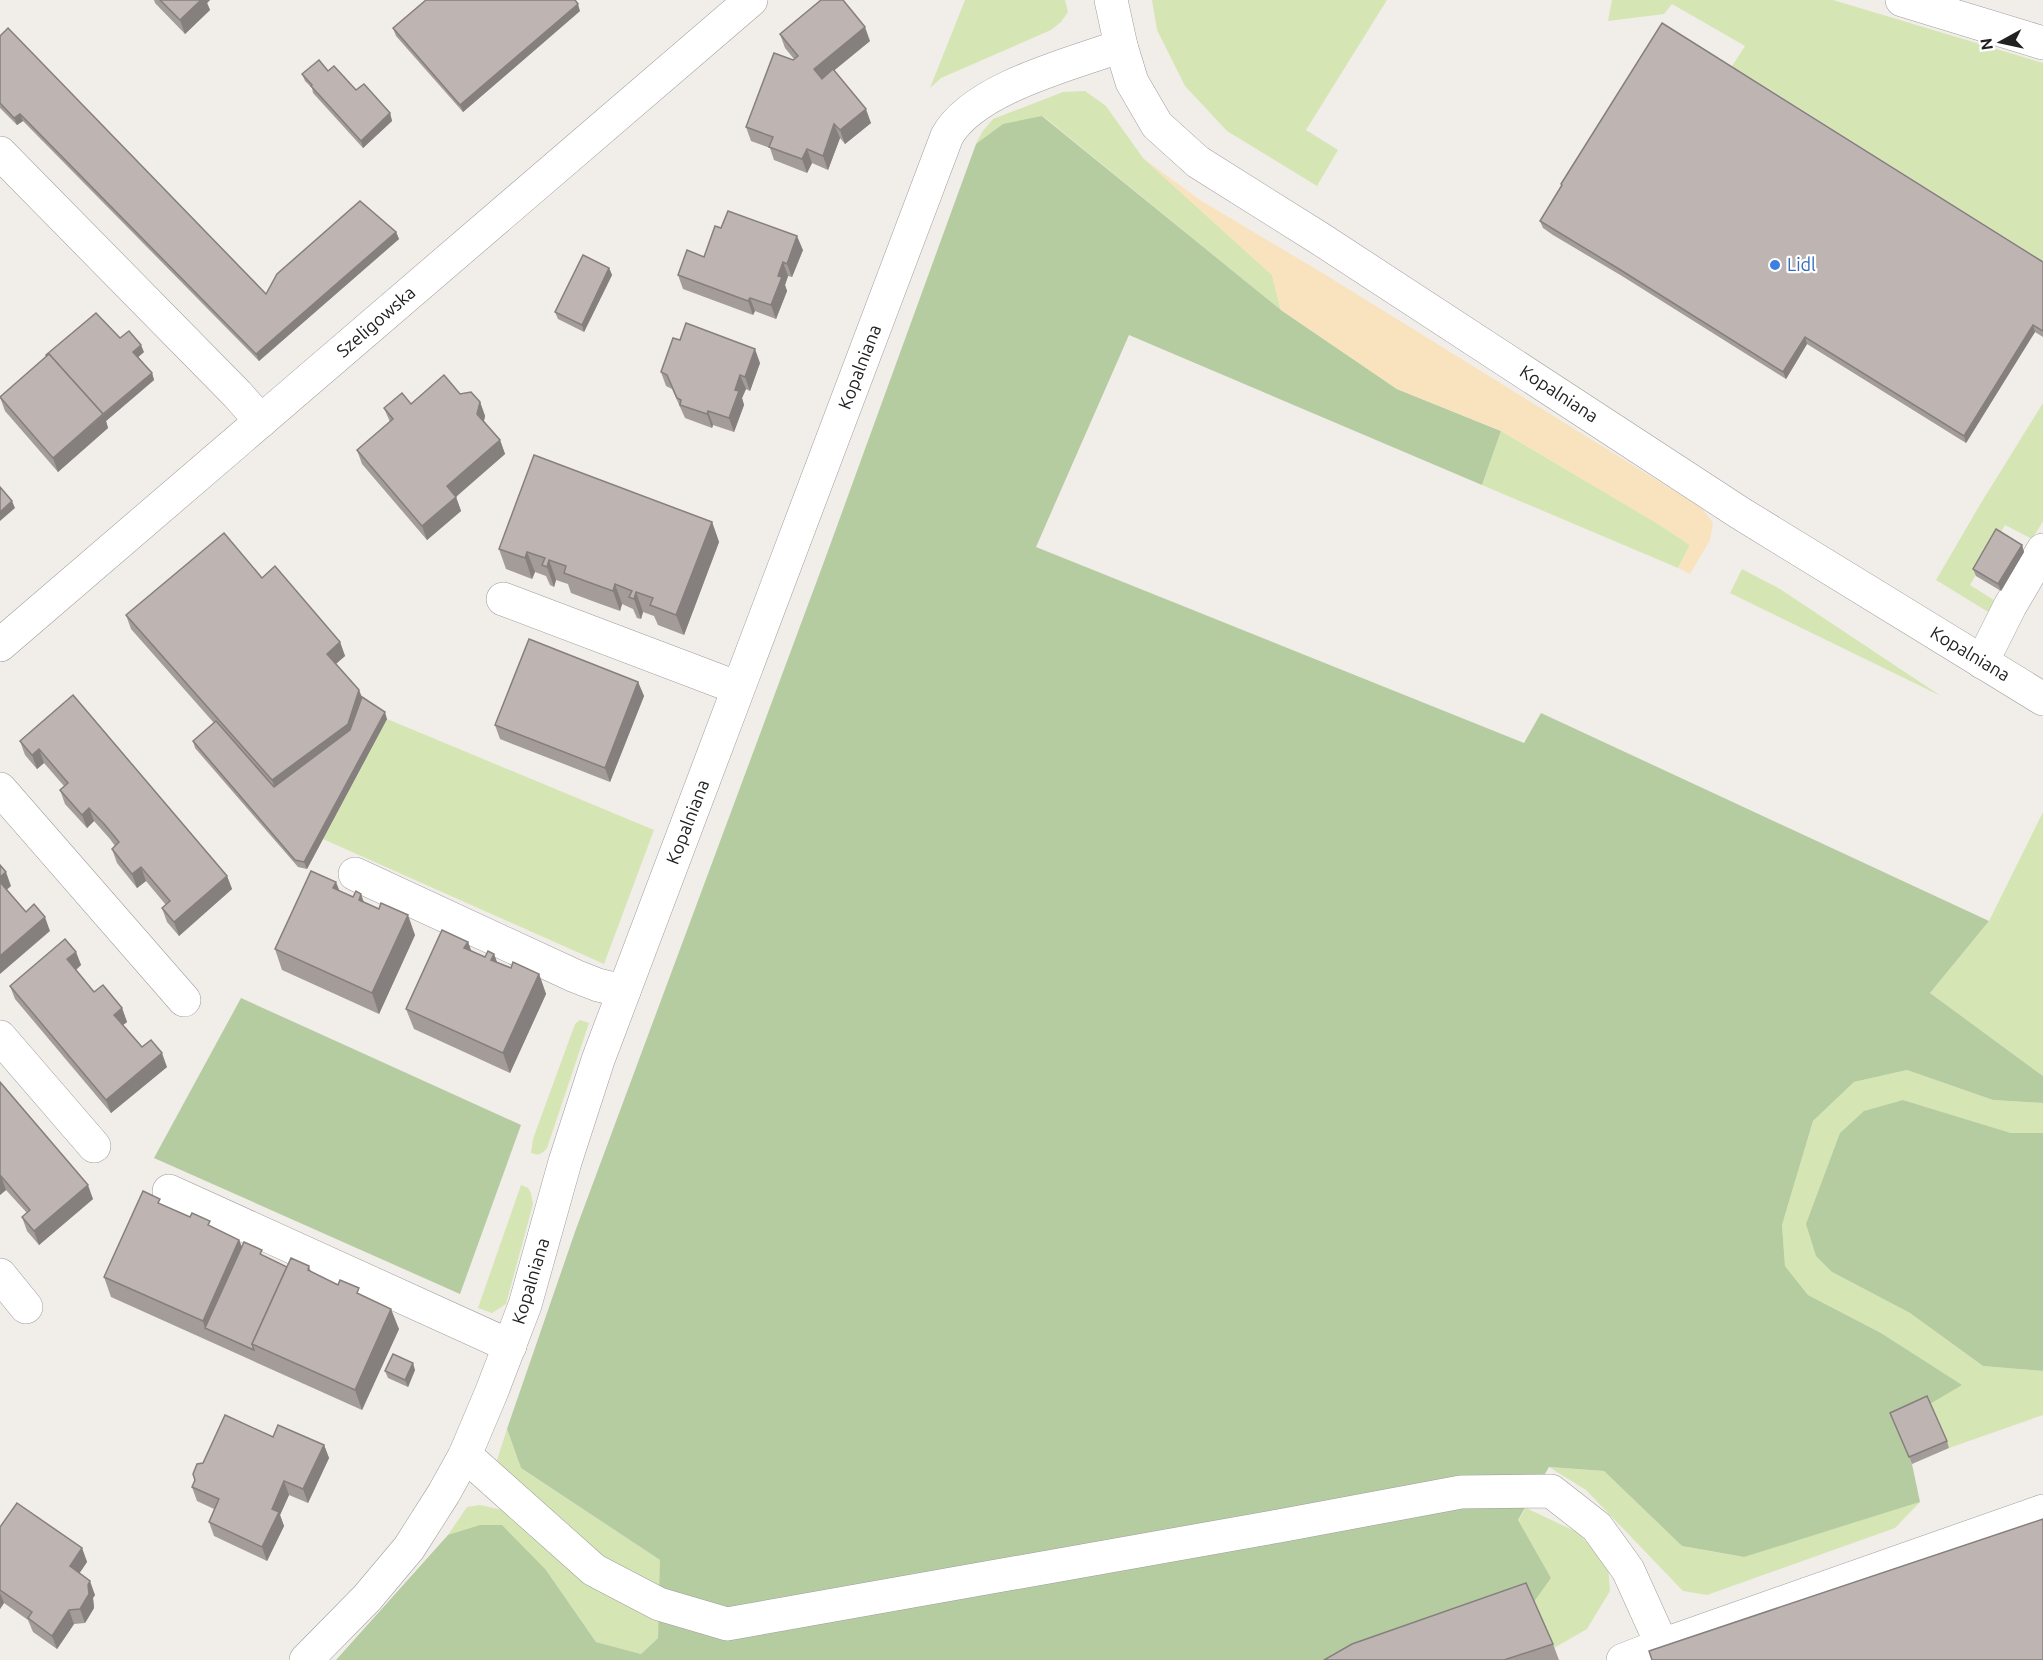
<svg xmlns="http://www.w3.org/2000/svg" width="2043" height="1660" font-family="Ubuntu,sans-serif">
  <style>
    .grass { fill: #d5e6b4 }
    .forest { fill: #b5cca1 }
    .sand { fill: #f9e3bf }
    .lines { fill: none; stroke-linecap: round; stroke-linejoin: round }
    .minor-casing { stroke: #9e9e9e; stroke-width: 34 }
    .minor { stroke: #fff; stroke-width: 33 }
    .wall { fill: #a39c99 }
    .shaded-wall { fill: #857f7d }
    .building { fill: #beb5b2; stroke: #857f7d; stroke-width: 1.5 }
    .shop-dot { fill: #3f7fe0; stroke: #fff; stroke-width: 2 }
    .labels { text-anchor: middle; stroke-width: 4.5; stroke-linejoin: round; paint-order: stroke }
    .shop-label { font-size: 18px; fill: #366cbe; stroke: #fff; text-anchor: start }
    .street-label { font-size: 18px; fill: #212121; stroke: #fff }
  </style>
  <rect width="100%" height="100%" fill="#f1ede9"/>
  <g class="grass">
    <polygon points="965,0 1065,0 1068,12 1061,22 1051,30 941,78 930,88"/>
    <polygon points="1152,0 1387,0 1306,130 1338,150 1317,186 1227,131 1185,86 1157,30"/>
    <polygon points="1612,0 1833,0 2043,63 2043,261 1732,66 1745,46 1672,4 1664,14 1608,21"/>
    <polygon points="1085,91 1106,106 1143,158 1272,275 1281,310 1043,116 976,144 982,132 993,119 1063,92"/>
    <polygon points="2043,403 2043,521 2032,539 2005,525 1970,585 2005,607 1998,618 1936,580 1981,503"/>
    <polygon points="1501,431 1660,525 1690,545 1678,568 1482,485"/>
    <polygon points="1742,569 1780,589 1941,696 1730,593"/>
    <polygon points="387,719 654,830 604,964 323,839"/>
    <polygon points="2043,812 2043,1076 1930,993 1989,921"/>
    <path d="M580,1020L589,1023L547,1148C542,1154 539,1156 531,1153L533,1139L575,1024Z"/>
    <polygon points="1907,1070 1993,1100 2043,1103 2043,1133 2011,1133 1903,1100 1832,1272 1910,1313 1983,1366 2043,1371 2043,1415 1949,1448 1930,1404 1961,1385 1881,1333 1808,1295 1785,1266 1782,1225 1813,1121 1854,1082"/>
    <polygon points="521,1185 528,1188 531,1193 533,1204 506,1304 492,1313 478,1308"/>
    <polygon points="507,1429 521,1468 660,1560 660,1586 604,1560 508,1476 497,1460"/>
    <polygon points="1549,1467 1604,1471 1682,1546 1743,1557 1920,1502 1895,1528 1707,1595 1683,1591 1586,1490"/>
    <polygon points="480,1505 507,1511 659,1618 658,1638 641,1654 596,1642 546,1570 448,1535 467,1507"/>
    <polygon points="1526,1508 1577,1532 1608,1564 1610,1591 1587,1629 1554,1648 1372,1660 1551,1578 1518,1521"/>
  </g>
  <g class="forest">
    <polygon points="1042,116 1281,310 1397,389 1501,431 1482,485 1129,335 1036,547 1524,743 1541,713 1989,921 1930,993 2043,1076 2043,1103 1993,1100 1907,1070 1854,1082 1813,1121 1782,1225 1785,1266 1808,1295 1881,1333 1962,1385 1930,1404 1893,1420 1912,1464 1920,1502 1744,1557 1682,1546 1604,1471 1549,1467 1518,1520 1551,1578 1533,1603 1372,1660 336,1660 448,1535 480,1525 502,1525 546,1570 596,1642 641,1654 658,1638 660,1560 521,1468 507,1429 576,1229 825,559 976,144 1003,124"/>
    <polygon points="241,998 521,1125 460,1294 154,1158"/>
    <polygon points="1903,1100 2011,1133 2043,1133 2043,1371 1983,1366 1910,1313 1832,1272 1816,1256 1806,1224 1840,1133 1864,1111"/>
  </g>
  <polygon class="sand" points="1143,158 1200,200 1329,277 1702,508 1713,523 1710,540 1690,574 1678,568 1690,545 1660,525 1501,431 1397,389 1281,310 1272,275"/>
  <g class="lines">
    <defs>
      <g id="minor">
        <polyline points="1902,0 2043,43"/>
        <polyline points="1121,46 1132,82 1157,125 1198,162 1319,238 1740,513 2043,699"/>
        <polyline points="0,153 237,394 261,421"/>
        <polyline points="503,599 738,688"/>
        <polyline points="0,645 751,0"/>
        <polyline points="1982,662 2010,606 2043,550"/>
        <polyline points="0,789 184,1000"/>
        <polyline points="355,874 575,976 598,985 624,991"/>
        <polyline points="0,1037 94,1146"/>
        <polyline points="169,1191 510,1346"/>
        <polyline points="0,1275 26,1307"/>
        <polyline points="465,1455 594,1570 659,1604 727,1624 1279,1526 1461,1492 1551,1491 1597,1527 1628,1570 1662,1645 1623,1660"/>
        <polyline points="1662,1645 2043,1511"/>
        <path d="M306,1660L367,1598L409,1548L444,1493L465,1455L492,1391L525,1305L565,1162L598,1060L947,136C974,88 1071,64 1121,46L1111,0"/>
      </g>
    </defs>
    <use href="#minor" class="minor-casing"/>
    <use href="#minor" class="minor"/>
  </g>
  <g class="wall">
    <polygon points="154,0 210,0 207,3 210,10 185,34 155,3"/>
    <polygon points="580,11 463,112 396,36 393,28"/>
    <polygon points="780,34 870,41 834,70 871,123 845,144 840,138 828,170 812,163 807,173 774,160 770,148 751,141 746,127 794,59 785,48"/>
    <polygon points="0,36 266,294 396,232 399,239 259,361 23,121 17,125 0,108"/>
    <polygon points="328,71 390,113 392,121 363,148 313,93 312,88 305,81 302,74"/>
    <polygon points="1561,184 2043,262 2043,337 2035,332 1966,443 1807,344 1786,379 1622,276 1553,235 1543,228 1540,221 1562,186"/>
    <polygon points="721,228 803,250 792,277 788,276 785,285 787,291 776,319 755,311 753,315 683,289 678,275 704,257"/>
    <polygon points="609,268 612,275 584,332 558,319 555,312"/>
    <polygon points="144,352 138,357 152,373 154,380 106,421 108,428 58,472 5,411 0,397"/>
    <polygon points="760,363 750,391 746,389 742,398 744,405 734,432 713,425 712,428 685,418 672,389 666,386 661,372"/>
    <polygon points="460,394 480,402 485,416 484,421 500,440 505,454 456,497 461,511 427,540 362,464 357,450 390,422 384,408"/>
    <polygon points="712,522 719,542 684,635 658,625 654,616 643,612 641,619 637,618 633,609 622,604 620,611 595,602 571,593 568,584 556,580 554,587 550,585 546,576 535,572 532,579 506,569 499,549"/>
    <polygon points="2022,545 2024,552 2001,591 1976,576 1973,569"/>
    <polygon points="262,578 340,642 345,656 336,664 362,697 387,719 307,869 298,867 195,748 193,741 214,723 131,629 126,615"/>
    <polygon points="638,682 644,696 610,782 500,739 495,725"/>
    <polygon points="73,695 227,876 232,889 179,936 167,922 162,908 166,905 146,881 137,888 117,863 112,849 115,846 110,839 94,821 87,828 65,804 60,790 64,786 44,763 37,769 25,755 20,741"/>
    <polygon points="340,891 415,935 379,1014 282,970 275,949"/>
    <polygon points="468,942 471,950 485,957 494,954 497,962 511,968 539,974 546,994 510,1073 414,1029 406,1009"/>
    <polygon points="76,952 81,965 76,970 94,992 122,1008 127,1022 123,1025 142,1047 167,1067 111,1113 15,999 10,986"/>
    <polygon points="0,1082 93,1199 39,1245 27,1231 22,1217 27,1213 6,1190 0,1195"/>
    <polygon points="162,1205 239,1240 242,1247 287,1267 309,1266 311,1272 361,1295 399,1329 362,1410 111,1297 104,1277"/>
    <polygon points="415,1370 408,1387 388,1378 385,1371"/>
    <polygon points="1890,1413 1947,1441 1949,1448 1912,1464"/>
    <polygon points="273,1437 324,1445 329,1458 308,1503 289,1495 280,1515 284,1526 267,1561 214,1536 209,1522 214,1509 197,1501 192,1487"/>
    <polygon points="0,1527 82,1548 87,1562 79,1573 95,1595 93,1598 94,1608 85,1623 74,1624 57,1649 33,1632 28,1620 4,1603 0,1609"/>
    <polygon points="1553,1644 1559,1660 1324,1660"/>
  </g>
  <g class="shaded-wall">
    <polygon points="201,0 210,0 207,3 210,10 185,34 180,20"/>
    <polygon points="578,4 580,11 463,112 460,105"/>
    <polygon points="865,27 870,41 819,83 814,69"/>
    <polygon points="866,109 871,123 845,144 840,130"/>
    <polygon points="390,113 392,121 363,148 361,141"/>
    <polygon points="20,114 23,121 17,125 14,118"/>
    <polygon points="834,124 840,138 828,170 823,156"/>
    <polygon points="807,149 812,163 807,173 802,159"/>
    <polygon points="396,232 399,239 259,361 256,354"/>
    <polygon points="797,236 803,250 792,277 787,264"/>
    <polygon points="783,262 788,276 785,285 787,291 776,319 771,305 778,276"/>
    <polygon points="609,268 612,275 584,332 582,325"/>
    <polygon points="750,298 755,311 753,315 748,301"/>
    <polygon points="2033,325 2035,332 1966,443 1964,436"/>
    <polygon points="1805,337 1807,344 1786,379 1783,372"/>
    <polygon points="141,345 144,352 136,359 133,352"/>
    <polygon points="755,349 760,363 750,391 745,377"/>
    <polygon points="152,373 154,380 106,421 108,428 58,472 53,458"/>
    <polygon points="740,375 746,389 742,398 744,405 734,432 729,418 735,390"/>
    <polygon points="480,402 485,416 482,428 477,414"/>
    <polygon points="708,411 713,425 712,428 707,414"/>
    <polygon points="500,440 505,454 452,500 447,486"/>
    <polygon points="456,497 461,511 427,540 422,526"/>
    <polygon points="12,501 15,508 0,521 0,512"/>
    <polygon points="712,522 719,542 684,635 676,615"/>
    <polygon points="2022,545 2024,552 2001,591 1998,584"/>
    <polygon points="527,552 535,572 532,579 525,558"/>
    <polygon points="549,560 556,580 554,587 547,567"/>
    <polygon points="615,584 622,604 620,611 613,591"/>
    <polygon points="636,592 643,612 641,619 634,599"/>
    <polygon points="340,642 345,656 332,667 327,654"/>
    <polygon points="638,682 644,696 610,782 605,768"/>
    <polygon points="359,690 365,704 353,737 277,794 272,780"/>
    <polygon points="385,712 387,719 307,869 304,862"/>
    <polygon points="39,749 44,763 37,769 32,755"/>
    <polygon points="89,808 94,821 87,828 82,815"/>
    <polygon points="141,867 146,881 137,888 132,874"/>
    <polygon points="6,872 11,886 3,893 0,885 0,877"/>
    <polygon points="227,876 232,889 179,936 174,922"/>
    <polygon points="336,882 344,902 333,888"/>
    <polygon points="361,894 368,914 359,900"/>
    <polygon points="408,915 415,935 379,1014 372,993"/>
    <polygon points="45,917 50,931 0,974 0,956"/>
    <polygon points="468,942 475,962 464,948"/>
    <polygon points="76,952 81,965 72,973 67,959"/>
    <polygon points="494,954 501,974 491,960"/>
    <polygon points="539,974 546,994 510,1073 503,1053"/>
    <polygon points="122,1008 127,1022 119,1028 114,1015"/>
    <polygon points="162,1053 167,1067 111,1113 106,1100"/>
    <polygon points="1,1176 6,1190 0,1195 0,1177"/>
    <polygon points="88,1185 93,1199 39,1245 34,1231"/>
    <polygon points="239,1240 247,1260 205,1328 203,1321"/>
    <polygon points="391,1309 399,1329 362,1410 355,1390"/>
    <polygon points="413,1363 415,1370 408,1387 405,1380"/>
    <polygon points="324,1445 329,1458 308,1503 303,1489"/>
    <polygon points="284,1481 289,1495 280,1515 284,1526 267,1561 262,1547 272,1509"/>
    <polygon points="82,1548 87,1562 75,1580 70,1566"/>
    <polygon points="90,1581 95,1595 93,1598 94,1608 85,1623 80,1609 88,1585"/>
    <polygon points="0,1593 4,1603 0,1609"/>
    <polygon points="69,1610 74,1624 57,1649 52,1636"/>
  </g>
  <g class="building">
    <polygon points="160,0 201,0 180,20"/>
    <polygon points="426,0 575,0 578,4 460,105 393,28"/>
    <polygon points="821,0 843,0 865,27 814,69 822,79 833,69 866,109 840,130 834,124 823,156 807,149 802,159 769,147 773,137 746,127 774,53 793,60 798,56 780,34"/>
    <polygon points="1662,23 2043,262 2043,331 2033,325 1964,436 1805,337 1783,372 1619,269 1540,221 1562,185 1561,184"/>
    <polygon points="8,28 266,294 277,274 360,201 396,232 256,354 20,114 14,118 0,103 0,36"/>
    <polygon points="319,60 328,71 334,66 356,90 364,84 390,113 361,141 311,86 312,85 302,74"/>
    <polygon points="728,211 797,236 787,264 783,262 778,276 782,277 771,305 750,298 748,301 678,275 687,250 704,257 715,226 721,228"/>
    <polygon points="583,255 609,268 582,325 555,312"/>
    <polygon points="96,313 120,338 129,331 141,345 133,352 152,373 103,414 49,354 47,356 46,355"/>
    <polygon points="686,323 755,349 745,377 740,375 735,390 739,391 729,418 708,411 707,414 680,405 681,400 677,398 667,375 661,372 673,338 680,340"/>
    <polygon points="49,354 103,414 53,458 0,397"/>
    <polygon points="444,375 460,394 471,392 480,402 477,414 500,440 447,486 456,497 422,526 357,450 393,419 384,408 402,393 411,404"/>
    <polygon points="534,455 712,522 676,615 650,605 653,598 636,592 634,599 629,597 632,591 615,584 613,591 588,582 564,573 566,566 549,560 547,567 542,565 545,558 527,552 525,558 499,549"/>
    <polygon points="0,487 12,501 0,512"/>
    <polygon points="1996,529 2022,545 1998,584 1973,569"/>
    <polygon points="224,533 262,578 275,566 340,642 327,654 359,690 348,724 272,780 126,615"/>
    <polygon points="529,639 638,682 605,768 495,725"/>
    <polygon points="73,695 227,876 174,922 162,908 170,901 141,867 132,874 112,849 119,842 105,825 89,808 82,815 60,790 68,783 39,749 32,755 20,741"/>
    <polygon points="362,697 385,712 304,862 295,860 193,741 216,721 274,787 350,730"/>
    <polygon points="0,865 6,872 0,877"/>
    <polygon points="311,871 336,882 333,888 353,897 356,891 361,894 359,900 379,909 381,903 408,915 372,993 275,949"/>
    <polygon points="0,882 26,912 34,904 45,917 0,956"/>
    <polygon points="442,930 468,942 464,948 485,957 488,951 494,954 491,960 511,968 513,962 539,974 503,1053 406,1009"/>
    <polygon points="65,939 76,952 67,959 94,992 103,985 122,1008 114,1015 142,1047 151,1040 162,1053 106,1100 10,986"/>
    <polygon points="0,1082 88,1185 34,1231 22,1217 30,1210 1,1176 0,1177"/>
    <polygon points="143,1191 160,1199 158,1203 190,1217 192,1213 210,1221 208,1225 239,1240 203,1321 104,1277"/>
    <polygon points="244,1242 262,1250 260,1254 287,1267 252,1344 254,1350 205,1328"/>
    <polygon points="291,1258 309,1266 308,1270 338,1285 340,1280 359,1288 357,1293 391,1309 355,1390 252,1344"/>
    <polygon points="393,1354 413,1363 405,1380 385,1371"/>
    <polygon points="1927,1396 1947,1441 1909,1457 1890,1413"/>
    <polygon points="225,1415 273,1437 278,1425 324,1445 303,1489 284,1481 272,1509 279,1512 262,1547 209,1522 219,1499 192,1487 195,1480 193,1474 197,1464 203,1463"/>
    <polygon points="17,1503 82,1548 70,1566 90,1581 88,1585 89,1594 80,1609 69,1610 52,1636 28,1618 32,1612 0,1590 0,1527"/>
    <polygon points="2043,1519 2043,1660 1652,1660 1649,1651"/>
    <polygon points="1526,1583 1553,1644 1504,1660 1324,1660 1352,1644"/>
  </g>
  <circle class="shop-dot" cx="1775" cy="265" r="6"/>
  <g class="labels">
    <g class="shop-label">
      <text x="1787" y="271">Lidl</text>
    </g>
    <g class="street-label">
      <text transform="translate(376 322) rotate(-41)" y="6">Szeligowska</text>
      <text transform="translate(860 367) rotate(-69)" y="6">Kopalniana</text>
      <text transform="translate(1559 394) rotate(33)" y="6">Kopalniana</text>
      <text transform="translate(1970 654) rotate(31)" y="6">Kopalniana</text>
      <text transform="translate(688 822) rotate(-69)" y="6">Kopalniana</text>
      <text transform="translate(531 1281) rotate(-73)" y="6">Kopalniana</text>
    </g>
  </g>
  <g transform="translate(2001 42) rotate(262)" stroke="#ffffff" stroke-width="4.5" paint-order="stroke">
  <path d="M0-4.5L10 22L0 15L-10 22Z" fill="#212121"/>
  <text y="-9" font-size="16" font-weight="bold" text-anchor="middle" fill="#212121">N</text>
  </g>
</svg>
